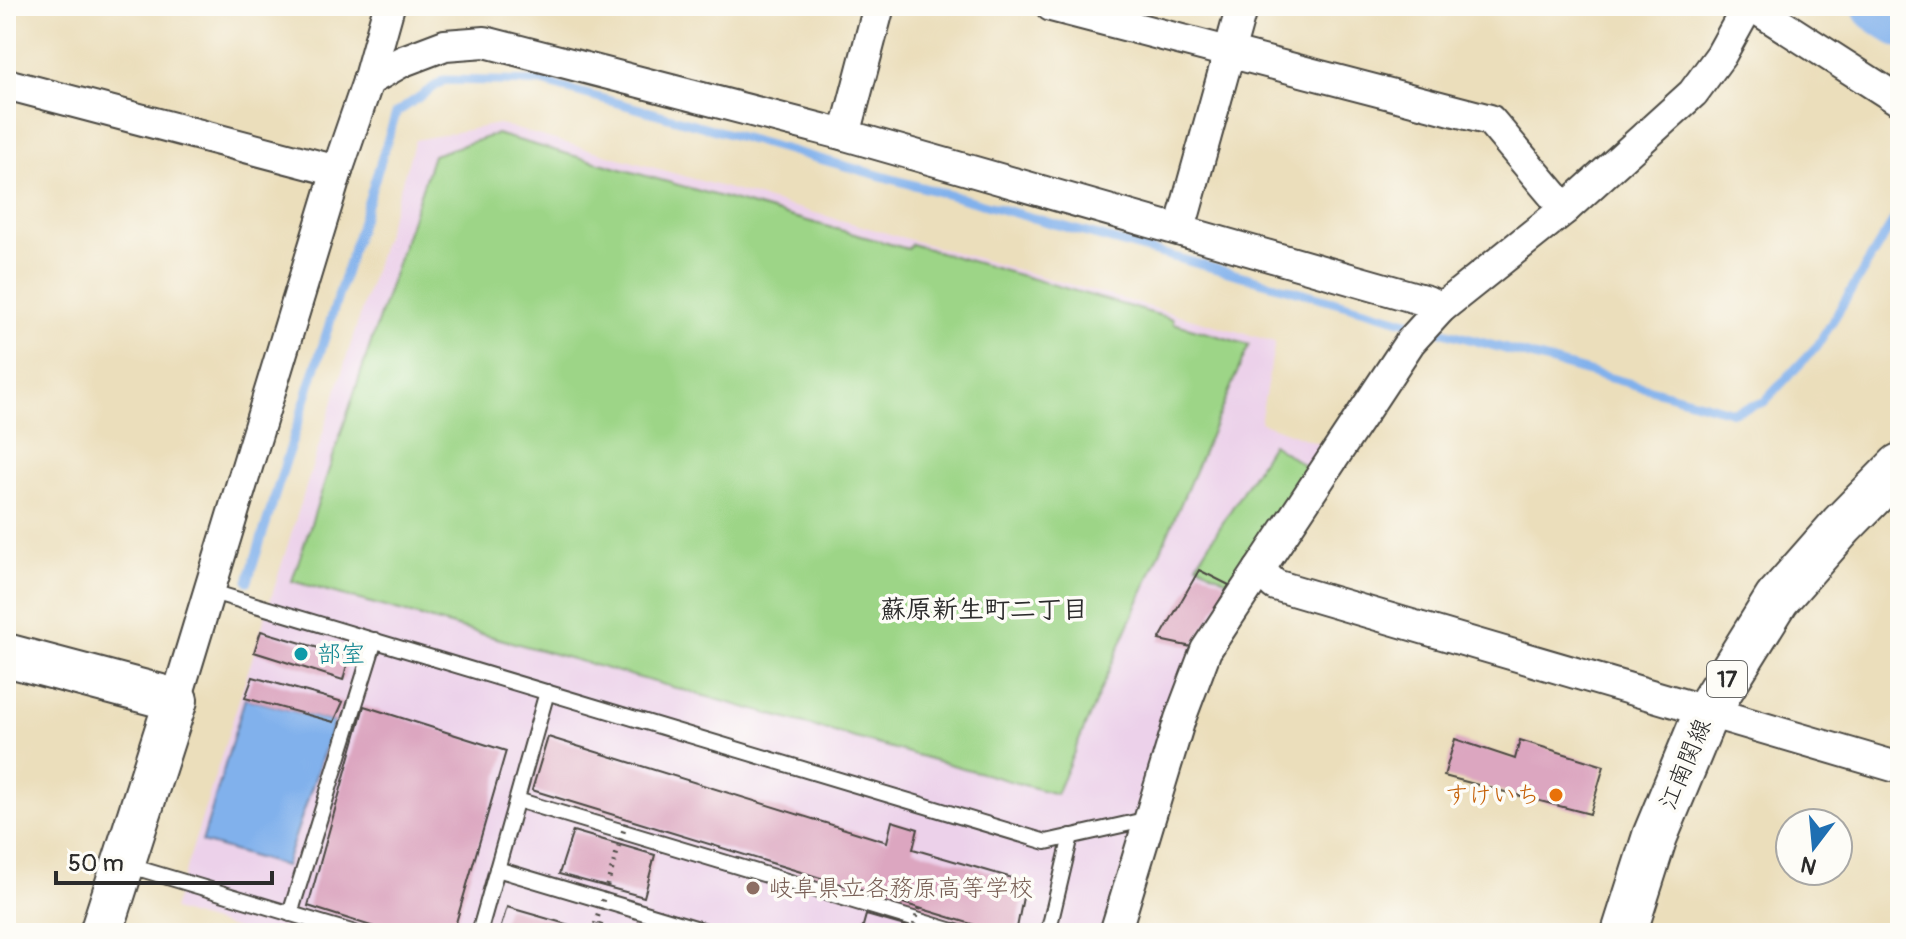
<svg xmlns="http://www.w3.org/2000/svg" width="1906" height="939" font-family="Pangolin,'Klee One',sans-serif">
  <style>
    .built { fill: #ecd1ea }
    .green { fill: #9dd587; stroke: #648059; stroke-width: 2 }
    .water { fill: #81b1ec; stroke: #566e8c; stroke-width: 2 }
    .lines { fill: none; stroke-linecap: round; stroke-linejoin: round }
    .stream { stroke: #81b1ec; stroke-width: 9 }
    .river { stroke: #81b1ec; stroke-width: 52 }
    .building { fill: #dca6c0 }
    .lane-casing { stroke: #484641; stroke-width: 18 }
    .street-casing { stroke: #484641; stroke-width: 34 }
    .secondary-casing { stroke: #484641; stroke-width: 46 }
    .primary-casing { stroke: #484641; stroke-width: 48 }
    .path { stroke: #484641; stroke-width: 5; stroke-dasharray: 2 6; stroke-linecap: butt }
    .lane { stroke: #fff; stroke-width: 14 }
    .street { stroke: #fff; stroke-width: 30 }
    .secondary { stroke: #fff; stroke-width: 42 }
    .primary { stroke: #fff; stroke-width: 44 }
    .path-bridge { stroke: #484641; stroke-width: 5; stroke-dasharray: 2 6; stroke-linecap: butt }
    .culture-dot { fill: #0f9aa8; stroke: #fdfcf7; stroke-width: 3 }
    .food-dot { fill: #e8710a; stroke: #fdfcf7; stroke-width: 3 }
    .education-dot { fill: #8d6e63; stroke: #fdfcf7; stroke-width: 3 }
    .labels { text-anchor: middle; stroke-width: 7; stroke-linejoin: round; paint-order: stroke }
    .shield { fill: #fdfcf7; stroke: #6a6a68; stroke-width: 2 }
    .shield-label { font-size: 22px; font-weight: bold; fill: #2b2b2b }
    .culture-label { font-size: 24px; fill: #0d838f; stroke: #fdfcf7; text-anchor: start }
    .street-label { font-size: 24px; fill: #2b2b2b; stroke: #fdfcf7 }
    .food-label { font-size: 24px; fill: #c56008; stroke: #fdfcf7; text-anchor: end }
    .education-label { font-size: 24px; fill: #785e54; stroke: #fdfcf7; text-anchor: start }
    .neighbourhood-label { font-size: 26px; font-weight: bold; fill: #2b2b2b; stroke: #fdfcf7 }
  </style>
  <rect width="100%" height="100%" fill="#fdfcf7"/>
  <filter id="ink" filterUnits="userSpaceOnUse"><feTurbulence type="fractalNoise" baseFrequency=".0125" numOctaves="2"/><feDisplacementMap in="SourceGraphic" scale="16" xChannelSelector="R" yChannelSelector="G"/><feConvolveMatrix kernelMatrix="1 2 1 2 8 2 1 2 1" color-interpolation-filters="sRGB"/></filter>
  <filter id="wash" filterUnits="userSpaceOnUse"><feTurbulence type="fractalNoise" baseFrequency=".006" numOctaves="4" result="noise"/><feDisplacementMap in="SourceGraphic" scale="32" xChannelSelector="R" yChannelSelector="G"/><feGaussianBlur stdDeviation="1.8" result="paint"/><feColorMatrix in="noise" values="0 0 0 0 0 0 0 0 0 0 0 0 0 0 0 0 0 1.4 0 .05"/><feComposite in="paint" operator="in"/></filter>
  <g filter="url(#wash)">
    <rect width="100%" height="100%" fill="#ebdebb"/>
    <polygon class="built" points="498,124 1275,342 1260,422 1330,448 1178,691 1102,933 249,933 173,910 415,140"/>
    <g class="green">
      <polygon points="496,134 908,249 911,244 1173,319 1173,323 1249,345 1056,794 292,581 433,155"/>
      <polygon points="1272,444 1308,468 1231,583 1197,564"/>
    </g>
    <polygon class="water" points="245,698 334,722 285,866 202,842"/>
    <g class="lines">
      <polyline class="stream" points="248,581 396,113 444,80 542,82 1733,412 1764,402 1818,345 1900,210"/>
      <polyline class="river" points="1878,6 1900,21"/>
    </g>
    <g id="blocks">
      <g class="building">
        <polygon points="1199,570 1229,585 1192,647 1159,640"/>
        <polygon points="261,631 349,657 343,680 254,652"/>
        <polygon points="253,677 343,702 334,722 245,698"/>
        <polygon points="364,706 506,751 453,933 393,933 308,906"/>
        <polygon points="548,737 887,842 892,821 918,829 913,849 1026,882 1016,933 1001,933 532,790"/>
        <polygon points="1455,739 1515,759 1520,740 1604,766 1590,814 1444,776"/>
        <polygon points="573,831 655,855 644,897 559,874"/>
        <polygon points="507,907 594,932 594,933 499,933"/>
        <polygon points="866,915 926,932 925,933 861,933"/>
      </g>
    </g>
  </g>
  <g filter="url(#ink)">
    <use href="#blocks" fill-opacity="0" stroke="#484641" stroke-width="2"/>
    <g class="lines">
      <defs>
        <g id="lane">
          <polyline points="209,591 1046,842 1149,819"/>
          <polyline points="517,800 960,933"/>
          <polyline points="127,865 355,933"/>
          <polyline points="497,869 712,933"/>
          <polyline points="290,914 375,640"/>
          <polyline points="479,933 547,692"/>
          <polyline points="1048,933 1071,836"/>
        </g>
        <g id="street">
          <polyline points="1051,6 1490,120 1565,209"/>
          <polyline points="1752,6 1900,101"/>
          <polyline points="368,81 403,61 445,45 485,42 845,135 1427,301 1441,308"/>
          <polyline points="6,84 337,171"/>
          <polyline points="845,135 879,6"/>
          <polyline points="1180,229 1242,6"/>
          <polyline points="1259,570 1275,585 1900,768"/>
          <polyline points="176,700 337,171 368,81 389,6"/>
          <polyline points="1115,933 1180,719 1206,650 1410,342 1441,308 1565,209 1693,93 1721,55 1748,6"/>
        </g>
        <polyline id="secondary" points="6,655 176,700 101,933"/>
        <polyline id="primary" points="1624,933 1655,836 1706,713 1777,599 1842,525 1900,466"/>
      </defs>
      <use href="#lane" class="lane-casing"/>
      <use href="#street" class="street-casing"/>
      <use href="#secondary" class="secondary-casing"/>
      <use href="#primary" class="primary-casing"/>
      <polyline class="path" points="598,933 602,920"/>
      <use href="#lane" class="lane"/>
      <use href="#street" class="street"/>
      <use href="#secondary" class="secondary"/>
      <use href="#primary" class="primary"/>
      <g class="path-bridge">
        <polyline points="593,932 627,819"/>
        <polyline points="912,933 919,908"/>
      </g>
    </g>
  </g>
  <circle class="culture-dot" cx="301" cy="654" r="8"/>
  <circle class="food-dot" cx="1556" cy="795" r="8"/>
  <circle class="education-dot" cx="753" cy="888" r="8"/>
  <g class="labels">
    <rect class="shield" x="1707" y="661" width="40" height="36" rx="6"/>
    <g class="shield-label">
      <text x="1727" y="687">17</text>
    </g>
    <g class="culture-label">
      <text x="317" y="662">部室</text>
    </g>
    <g class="street-label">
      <text transform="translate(1685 764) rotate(-67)" y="8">江南関線</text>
    </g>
    <g class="food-label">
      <text x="1540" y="803">すけいち</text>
    </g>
    <g class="education-label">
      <text x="769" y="896">岐阜県立各務原高等学校</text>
    </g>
    <g class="neighbourhood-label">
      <text x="984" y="618">蘇原新生町二丁目</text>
    </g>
  </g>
  <rect width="1906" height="939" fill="none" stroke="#fdfcf7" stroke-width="32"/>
  <g transform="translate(1814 847) rotate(196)"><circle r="38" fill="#fdfcf7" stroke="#a9a8a5" stroke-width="2"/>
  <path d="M0-6L14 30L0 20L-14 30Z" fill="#1f6fb2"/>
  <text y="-12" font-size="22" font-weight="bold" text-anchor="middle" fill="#2b2b2b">N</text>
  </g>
  <path d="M56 871v12h216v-12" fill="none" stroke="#2b2b2b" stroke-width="4"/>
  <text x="68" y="871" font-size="24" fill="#2b2b2b" stroke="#fdfcf7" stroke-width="6" paint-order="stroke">50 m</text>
</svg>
